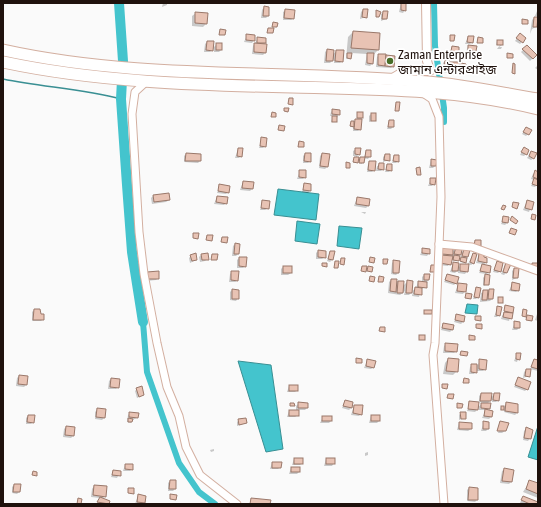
<svg xmlns="http://www.w3.org/2000/svg" width="541" height="507" font-family="'Asap Condensed','Noto Sans Bengali',sans-serif">
  <style>
    .water { fill: #44c4cd; stroke: #398f93 }
    .shadow { fill: #0003 }
    .lines { fill: none; stroke-linecap: round; stroke-linejoin: round }
    .stream { stroke: #398f93; stroke-width: 1.5 }
    .canal { stroke: #44c4cd; stroke-width: 6 }
    .river { stroke: #44c4cd; stroke-width: 10 }
    .building { fill: #e8c3b4; stroke: #9a786a }
    .minor-casing { stroke: #d3afa0; stroke-width: 9 }
    .tertiary-casing { stroke: #d3afa0; stroke-width: 10 }
    .trunk-casing { stroke: #d3afa0; stroke-width: 13 }
    .minor { stroke: #fff; stroke-width: 7 }
    .tertiary { stroke: #fff; stroke-width: 8 }
    .trunk { stroke: #fff; stroke-width: 11 }
    .poi-dot { fill: #476d27; stroke: #fff; stroke-width: 1.5 }
    .labels { text-anchor: middle; stroke-width: 3.5; stroke-linejoin: round; paint-order: stroke }
    .poi-label { font-size: 13px; fill: #1f120d; stroke: #fff; text-anchor: start }
  </style>
  <rect width="100%" height="100%" fill="#fafafa"/>
  <g class="water">
    <polygon points="278,189 319,194 316,220 274,215"/>
    <polygon points="297,221 320,224 317,244 295,241"/>
    <polygon points="339,226 362,228 359,249 337,246"/>
    <polygon points="467,304 478,305 477,314 465,313"/>
    <polygon points="238,361 271,365 283,449 266,452"/>
    <polygon points="538,426 538,460 528,457"/>
  </g>
  <g class="shadow">
    <polygon points="163,3 167,3 167,5 162,7"/>
    <polygon points="401,3 405,10 403,13 399,12"/>
    <polygon points="264,7 268,16 266,18 261,18 262,10"/>
    <polygon points="286,10 294,18 291,20 283,20 283,12"/>
    <polygon points="363,10 366,17 360,19 361,12"/>
    <polygon points="537,11 538,12 537,16 535,16"/>
    <polygon points="384,12 386,19 381,21 381,14"/>
    <polygon points="196,13 206,24 203,27 192,26 192,16"/>
    <polygon points="534,18 536,27 532,29 530,34 532,20"/>
    <polygon points="353,32 378,50 373,55 372,64 370,66 365,65 367,54 351,53 351,58 346,59 348,37"/>
    <polygon points="247,35 254,40 252,43 244,42"/>
    <polygon points="468,37 472,42 470,44 465,44"/>
    <polygon points="518,37 522,42 520,44 515,41"/>
    <polygon points="258,38 265,43 263,45 265,53 263,55 252,54 253,46"/>
    <polygon points="497,41 502,45 499,47 502,47 501,49 497,49 500,45 496,45"/>
    <polygon points="207,42 213,48 217,44 221,50 219,52 214,52 214,48 210,52 204,52 205,44"/>
    <polygon points="468,46 475,51 473,53 466,52"/>
    <polygon points="527,46 536,55 530,61 521,52"/>
    <polygon points="452,47 458,51 456,53 450,53"/>
    <polygon points="327,50 333,54 337,51 342,61 340,63 334,63 334,59 330,63 324,63 325,52"/>
    <polygon points="379,55 394,56 393,66 391,68 376,67 377,57"/>
    <polygon points="445,61 459,63 458,67 461,64 464,71 456,74 442,72 443,63"/>
    <polygon points="538,65 538,70 535,68"/>
    <polygon points="472,67 473,67 472,73 471,73"/>
    <polygon points="333,110 339,114 335,122 331,122 333,116 330,116 331,112"/>
    <polygon points="358,113 362,117 360,129 358,131 353,131 353,127 350,127 350,123 357,120"/>
    <polygon points="371,114 375,120 369,122 369,116"/>
    <polygon points="389,121 393,127 391,129 387,129"/>
    <polygon points="526,128 528,134 526,136 522,134"/>
    <polygon points="262,138 265,146 263,148 259,148"/>
    <polygon points="524,148 526,154 524,156 520,155"/>
    <polygon points="238,149 241,156 239,158 235,158"/>
    <polygon points="356,149 358,154 356,163 353,163 356,156 353,156 353,151"/>
    <polygon points="366,151 370,156 368,159 363,158 362,164 359,163 359,158 364,158"/>
    <polygon points="531,152 534,158 531,160 527,158"/>
    <polygon points="186,154 200,155 200,161 198,163 184,162 184,156"/>
    <polygon points="305,154 310,161 308,163 303,163 303,156"/>
    <polygon points="322,154 327,167 325,169 319,168 320,156"/>
    <polygon points="385,155 389,160 383,162 383,169 381,171 376,171 377,166 383,164 383,157"/>
    <polygon points="394,156 398,161 396,163 392,163"/>
    <polygon points="431,160 435,166 433,168 429,168"/>
    <polygon points="370,162 374,170 372,172 367,172 368,164"/>
    <polygon points="387,165 391,170 389,172 385,172"/>
    <polygon points="538,170 538,183 535,187 531,186 534,180 531,179 533,174"/>
    <polygon points="300,171 305,177 303,179 297,179"/>
    <polygon points="431,179 434,184 432,186 428,186"/>
    <polygon points="243,182 253,183 252,189 250,191 240,190"/>
    <polygon points="304,184 310,191 308,193 302,192"/>
    <polygon points="220,185 228,192 226,194 217,193"/>
    <polygon points="154,195 169,200 166,202 152,204 151,198"/>
    <polygon points="217,197 226,203 224,205 214,204"/>
    <polygon points="357,198 368,206 366,208 354,206"/>
    <polygon points="263,201 268,208 265,210 260,210"/>
    <polygon points="527,201 533,202 529,212 523,210"/>
    <polygon points="361,212 366,212 365,214"/>
    <polygon points="504,217 507,223 505,225 501,224"/>
    <polygon points="235,244 239,244 238,254 236,256 232,256 233,246"/>
    <polygon points="456,248 460,254 464,250 468,257 464,263 460,262 462,253 458,257 458,261 451,260 448,266 438,265 441,250 452,252"/>
    <polygon points="423,249 429,253 427,256 420,255"/>
    <polygon points="318,251 325,257 322,259 316,259 316,253"/>
    <polygon points="330,252 332,260 330,262 327,261"/>
    <polygon points="473,254 474,263 471,265 468,264"/>
    <polygon points="479,254 486,262 483,266 489,272 487,274 479,273 483,264 476,263"/>
    <polygon points="201,255 207,259 205,261 200,262 199,257"/>
    <polygon points="191,256 196,260 190,263 189,258"/>
    <polygon points="239,258 245,266 243,268 237,268 237,260"/>
    <polygon points="394,261 398,273 396,275 391,274 392,263"/>
    <polygon points="497,262 500,271 498,273 493,272"/>
    <polygon points="453,263 458,268 461,265 467,271 465,274 458,273 458,270 455,273 450,272"/>
    <polygon points="506,263 506,273 504,275 501,274"/>
    <polygon points="283,267 291,273 288,275 281,275 281,269"/>
    <polygon points="514,269 517,278 512,280 512,271"/>
    <polygon points="232,272 238,280 235,282 229,282 230,274"/>
    <polygon points="146,275 158,278 156,280 146,281"/>
    <polygon points="424,275 428,280 426,287 421,289 419,297 412,296 413,291 409,295 404,295 405,291 400,295 388,293 389,282 391,280 403,282 403,286 407,282 411,292 416,288 418,282 422,282 422,277"/>
    <polygon points="448,275 456,283 454,285 444,282"/>
    <polygon points="485,275 488,284 483,286 483,278"/>
    <polygon points="512,284 518,290 516,292 509,291"/>
    <polygon points="458,285 465,291 463,294 455,293"/>
    <polygon points="476,288 478,297 476,299 473,299"/>
    <polygon points="232,290 238,298 236,301 230,300 230,292"/>
    <polygon points="489,290 492,299 490,301 480,302 481,293"/>
    <polygon points="506,306 513,308 509,321 501,319"/>
    <polygon points="498,307 499,315 497,317 494,317"/>
    <polygon points="34,310 43,319 41,321 32,321 32,312"/>
    <polygon points="537,314 538,314 538,321 535,320"/>
    <polygon points="457,315 463,322 461,324 454,322"/>
    <polygon points="515,322 519,328 517,330 512,330"/>
    <polygon points="443,324 452,326 452,330 450,332 441,330"/>
    <polygon points="446,344 456,351 454,353 443,353 444,346"/>
    <polygon points="517,354 520,354 517,362 514,361"/>
    <polygon points="448,359 457,371 453,375 443,374 445,363"/>
    <polygon points="480,360 485,369 483,371 476,371 474,374 469,374 470,367 472,365 478,365"/>
    <polygon points="535,360 538,361 538,371 530,369"/>
    <polygon points="367,361 374,367 371,369 364,368"/>
    <polygon points="526,370 529,376 523,378 524,372"/>
    <polygon points="19,376 26,385 24,387 16,386 17,378"/>
    <polygon points="519,378 527,389 525,391 514,387"/>
    <polygon points="111,379 118,387 116,389 108,389 109,381"/>
    <polygon points="289,386 297,390 295,392 287,392"/>
    <polygon points="137,389 143,395 137,398 135,391"/>
    <polygon points="481,394 491,398 494,394 498,400 496,402 492,402 492,399 487,404 489,408 487,411 491,417 489,419 482,418 486,410 479,410 479,408 475,412 467,411 470,402 478,407 483,403 479,402 479,396"/>
    <polygon points="345,401 351,408 349,410 342,408"/>
    <polygon points="299,403 307,408 305,410 298,410 298,415 295,417 287,417 289,411 296,411 296,406"/>
    <polygon points="507,403 517,404 517,413 515,415 504,412 504,409 500,410 501,407 504,407"/>
    <polygon points="354,406 361,414 359,416 351,415"/>
    <polygon points="98,409 104,418 102,420 95,419 95,412"/>
    <polygon points="130,413 137,418 132,420 131,423 127,422 128,415"/>
    <polygon points="461,413 465,418 459,420 459,415"/>
    <polygon points="28,416 33,422 31,424 26,424 26,418"/>
    <polygon points="371,416 379,421 377,423 369,423"/>
    <polygon points="323,417 331,421 329,423 320,423"/>
    <polygon points="239,420 246,423 237,426 237,422"/>
    <polygon points="484,422 488,429 486,431 481,431"/>
    <polygon points="459,423 471,429 468,431 457,430"/>
    <polygon points="501,423 505,431 502,433 498,433"/>
    <polygon points="66,427 73,436 71,438 63,437 64,429"/>
    <polygon points="526,429 530,438 528,441 523,440 524,431"/>
    <polygon points="214,449 214,451 211,452 210,450"/>
    <polygon points="368,452 368,455 365,456 365,453"/>
    <polygon points="294,459 302,463 300,465 292,465"/>
    <polygon points="326,459 334,459 334,463 332,466 324,466"/>
    <polygon points="272,463 280,467 278,469 270,469"/>
    <polygon points="125,465 132,469 130,471 123,471"/>
    <polygon points="291,468 299,468 299,472 297,474 289,474"/>
    <polygon points="505,469 513,470 511,482 509,484 500,483 502,471"/>
    <polygon points="113,471 120,472 117,478 111,477"/>
    <polygon points="170,481 175,489 173,491 168,491 168,483"/>
    <polygon points="530,481 538,484 538,498 523,492"/>
    <polygon points="14,485 19,492 17,494 12,493 12,487"/>
    <polygon points="94,486 105,496 102,499 108,502 108,504 96,504 100,498 91,497 92,489"/>
    <polygon points="469,488 477,500 475,502 467,501 467,490"/>
    <polygon points="138,496 144,502 143,504 135,504"/>
    <polygon points="523,497 536,504 520,503"/>
  </g>
  <g class="lines">
    <path class="stream" d="M3,79C42,87 82,89 121,99"/>
    <g class="canal">
      <polyline points="434,3 435,46 444,108 444,122"/>
      <polyline points="143,322 147,372 179,463 199,492 215,504"/>
    </g>
    <polyline class="river" points="119,3 123,61 121,99 127,185 132,252 143,322"/>
  </g>
  <g class="building">
    <polygon points="401,3 406,3 406,11 401,10"/>
    <polygon points="264,6 269,7 269,16 263,16"/>
    <polygon points="285,9 295,10 294,19 284,18"/>
    <polygon points="363,9 368,9 367,18 362,17"/>
    <polygon points="376,10 381,12 379,17 376,17"/>
    <polygon points="383,11 388,11 387,19 382,19"/>
    <polygon points="195,12 208,13 207,24 195,23"/>
    <polygon points="534,17 538,17 537,27 533,27"/>
    <polygon points="522,19 528,20 528,24 522,24"/>
    <polygon points="273,22 278,23 277,27 272,27"/>
    <polygon points="268,28 274,28 273,33 267,33"/>
    <polygon points="220,29 226,30 225,35 219,35"/>
    <polygon points="353,31 380,33 379,50 351,48"/>
    <polygon points="520,33 526,38 523,43 516,38"/>
    <polygon points="246,34 255,35 255,41 246,40"/>
    <polygon points="450,35 455,35 454,41 450,41"/>
    <polygon points="468,36 474,36 473,43 467,42"/>
    <polygon points="257,37 266,38 266,43 257,43"/>
    <polygon points="478,37 483,38 483,43 477,43"/>
    <rect x="497" y="40" width="6" height="5"/>
    <polygon points="207,41 214,41 213,51 206,50"/>
    <rect x="216" y="43" width="6" height="7"/>
    <polygon points="254,43 267,44 266,53 254,52"/>
    <polygon points="468,45 477,46 476,51 468,50"/>
    <polygon points="527,45 537,55 533,59 522,49"/>
    <polygon points="452,46 459,47 459,52 451,51"/>
    <polygon points="327,49 334,50 333,61 326,61"/>
    <polygon points="336,50 344,50 343,62 335,61"/>
    <polygon points="347,53 352,53 351,59 347,58"/>
    <polygon points="367,53 374,53 373,64 367,63"/>
    <polygon points="507,53 513,54 513,58 507,58"/>
    <polygon points="378,54 386,54 385,66 378,65"/>
    <polygon points="386,55 395,56 394,67 385,66"/>
    <polygon points="445,60 449,60 448,71 444,70"/>
    <polygon points="449,62 460,62 459,72 449,72"/>
    <polygon points="461,63 466,64 465,71 460,71"/>
    <polygon points="513,63 515,64 515,74 512,73"/>
    <polygon points="289,98 293,98 293,105 288,104"/>
    <polygon points="396,102 400,102 399,111 395,111"/>
    <polygon points="284,108 289,108 288,112 284,111"/>
    <polygon points="332,109 340,110 340,115 332,114"/>
    <polygon points="272,112 276,113 276,117 271,117"/>
    <rect x="357" y="112" width="6" height="6"/>
    <rect x="371" y="113" width="5" height="8"/>
    <rect x="332" y="116" width="5" height="6"/>
    <polygon points="355,119 362,119 361,130 354,129"/>
    <polygon points="389,120 394,120 394,127 388,127"/>
    <polygon points="351,121 354,121 354,127 350,126"/>
    <polygon points="279,125 285,126 284,131 278,130"/>
    <polygon points="526,127 532,130 529,135 523,132"/>
    <polygon points="261,137 267,138 266,147 260,146"/>
    <polygon points="299,141 304,142 304,147 298,147"/>
    <polygon points="524,147 529,150 527,155 521,152"/>
    <polygon points="238,148 243,148 242,157 237,156"/>
    <polygon points="355,148 361,148 360,155 355,154"/>
    <polygon points="366,150 371,150 371,157 365,157"/>
    <polygon points="531,151 537,153 534,159 529,156"/>
    <polygon points="186,153 201,154 201,161 185,161"/>
    <polygon points="305,153 311,153 311,162 304,161"/>
    <polygon points="322,153 330,154 328,167 320,166"/>
    <polygon points="385,154 390,154 390,161 384,160"/>
    <polygon points="394,155 399,155 399,162 393,161"/>
    <polygon points="354,157 359,157 358,163 353,162"/>
    <polygon points="360,157 365,157 364,163 359,163"/>
    <polygon points="431,159 437,160 436,166 431,166"/>
    <polygon points="369,161 376,161 375,171 368,170"/>
    <polygon points="346,162 350,163 350,168 346,168"/>
    <polygon points="379,163 384,163 384,170 378,169"/>
    <polygon points="387,164 392,164 392,171 386,170"/>
    <polygon points="420,167 421,175 417,175 416,168"/>
    <polygon points="299,170 306,170 306,178 299,177"/>
    <polygon points="535,170 538,172 538,179 533,177"/>
    <polygon points="430,178 436,178 435,185 430,184"/>
    <polygon points="534,178 538,180 538,186 532,184"/>
    <polygon points="243,181 254,182 253,189 242,188"/>
    <polygon points="304,183 311,184 311,191 303,190"/>
    <polygon points="219,184 230,186 229,193 218,191"/>
    <polygon points="169,193 170,200 154,202 153,195"/>
    <polygon points="217,196 228,197 227,204 216,202"/>
    <polygon points="357,197 370,199 369,206 356,204"/>
    <polygon points="262,200 270,201 269,209 261,208"/>
    <polygon points="527,200 534,202 532,210 525,208"/>
    <polygon points="513,202 519,203 517,209 512,207"/>
    <polygon points="503,205 506,206 504,210 501,209"/>
    <polygon points="532,214 536,215 535,220 531,219"/>
    <polygon points="503,216 509,217 508,223 502,222"/>
    <polygon points="512,216 518,221 516,224 510,220"/>
    <polygon points="511,228 517,230 515,235 509,233"/>
    <polygon points="193,233 199,233 198,239 193,238"/>
    <polygon points="207,235 213,235 212,241 206,240"/>
    <polygon points="222,237 228,237 227,243 221,242"/>
    <polygon points="475,240 481,240 481,246 474,246"/>
    <polygon points="235,243 240,244 239,254 234,254"/>
    <polygon points="442,247 453,248 453,255 442,254"/>
    <polygon points="456,247 462,249 461,255 454,254"/>
    <polygon points="422,248 430,249 430,254 422,253"/>
    <polygon points="464,249 470,250 468,257 462,256"/>
    <polygon points="318,250 326,251 326,258 318,257"/>
    <polygon points="330,251 335,251 333,260 328,259"/>
    <polygon points="196,253 197,260 192,261 190,255"/>
    <polygon points="208,253 209,260 202,260 201,254"/>
    <polygon points="473,253 477,254 474,264 470,262"/>
    <polygon points="479,253 484,254 484,257 487,258 487,263 478,261"/>
    <polygon points="212,254 218,254 217,260 211,260"/>
    <polygon points="441,255 453,256 451,265 440,263"/>
    <polygon points="454,255 460,256 459,261 453,260"/>
    <polygon points="239,257 247,257 246,267 239,266"/>
    <polygon points="370,257 375,258 374,263 369,262"/>
    <polygon points="461,257 467,258 466,263 460,261"/>
    <polygon points="341,258 345,258 344,265 340,264"/>
    <polygon points="383,259 388,259 387,264 383,264"/>
    <polygon points="393,260 400,261 399,273 393,273"/>
    <polygon points="335,261 339,261 338,268 334,268"/>
    <polygon points="497,261 503,263 501,272 494,270"/>
    <polygon points="453,262 459,263 458,271 452,271"/>
    <polygon points="506,262 511,264 507,273 503,272"/>
    <polygon points="322,263 327,263 327,267 322,266"/>
    <polygon points="532,263 538,263 538,268 532,267"/>
    <polygon points="460,264 469,264 468,272 460,271"/>
    <polygon points="482,264 491,266 490,273 480,271"/>
    <polygon points="431,265 435,265 435,272 430,272"/>
    <rect x="283" y="266" width="9" height="7"/>
    <polygon points="362,266 367,266 366,272 361,271"/>
    <polygon points="368,266 373,267 372,272 367,271"/>
    <polygon points="514,268 519,268 518,278 513,278"/>
    <polygon points="159,271 159,279 148,279 147,272"/>
    <polygon points="231,271 239,271 238,281 231,280"/>
    <polygon points="424,274 430,274 429,280 424,280"/>
    <polygon points="447,274 459,277 457,284 445,280"/>
    <polygon points="485,274 490,275 489,285 484,285"/>
    <polygon points="370,276 375,277 374,282 369,281"/>
    <polygon points="379,276 384,277 383,282 378,282"/>
    <polygon points="391,279 397,279 396,292 390,291"/>
    <polygon points="407,280 413,281 412,293 406,293"/>
    <polygon points="398,281 404,281 403,293 397,293"/>
    <polygon points="418,281 427,282 427,288 418,287"/>
    <polygon points="512,282 520,284 519,291 511,290"/>
    <polygon points="458,283 467,284 466,292 457,291"/>
    <polygon points="415,287 422,288 422,295 414,294"/>
    <polygon points="476,287 481,288 479,298 474,297"/>
    <polygon points="232,289 239,290 239,299 232,299"/>
    <polygon points="489,289 494,289 493,299 488,299"/>
    <polygon points="483,290 488,290 487,300 482,300"/>
    <polygon points="466,293 472,294 471,299 465,298"/>
    <rect x="498" y="297" width="5" height="6"/>
    <polygon points="505,305 514,307 513,313 504,311"/>
    <polygon points="497,306 502,307 500,316 496,315"/>
    <polygon points="34,309 40,309 41,314 44,314 44,320 33,320"/>
    <polygon points="523,309 527,310 526,317 522,316"/>
    <rect x="424" y="310" width="8" height="4"/>
    <polygon points="504,312 513,313 512,319 503,317"/>
    <polygon points="456,314 465,316 464,322 455,320"/>
    <polygon points="527,315 533,316 532,321 526,320"/>
    <polygon points="475,316 481,316 481,321 475,320"/>
    <polygon points="514,321 520,322 520,328 514,328"/>
    <polygon points="443,323 454,325 453,330 442,328"/>
    <polygon points="476,324 482,324 482,329 476,328"/>
    <polygon points="380,327 385,327 385,332 379,331"/>
    <rect x="419" y="335" width="6" height="5"/>
    <polygon points="469,335 475,336 475,340 469,340"/>
    <polygon points="445,343 458,344 457,352 445,351"/>
    <polygon points="461,351 468,352 467,356 460,355"/>
    <polygon points="516,353 521,353 520,360 516,359"/>
    <polygon points="356,358 362,359 362,363 356,363"/>
    <polygon points="448,358 459,359 458,372 446,371"/>
    <polygon points="367,359 376,361 374,368 366,366"/>
    <polygon points="479,359 487,360 486,370 479,369"/>
    <polygon points="534,359 538,360 538,369 531,367"/>
    <polygon points="471,364 477,364 477,373 471,372"/>
    <polygon points="526,369 531,369 530,377 525,376"/>
    <polygon points="19,375 28,376 27,385 18,384"/>
    <polygon points="518,377 531,382 528,390 515,385"/>
    <polygon points="111,378 120,379 119,388 110,387"/>
    <polygon points="464,378 469,379 469,383 463,383"/>
    <polygon points="442,384 448,384 447,389 442,388"/>
    <rect x="289" y="385" width="9" height="6"/>
    <polygon points="142,386 144,395 139,397 136,388"/>
    <polygon points="481,393 492,393 491,401 480,401"/>
    <polygon points="494,393 500,393 499,401 493,400"/>
    <polygon points="448,394 454,394 453,399 447,398"/>
    <polygon points="345,400 353,402 352,408 343,406"/>
    <polygon points="469,401 479,402 478,410 468,409"/>
    <polygon points="298,402 308,403 308,408 298,408"/>
    <polygon points="506,402 518,404 518,413 505,411"/>
    <polygon points="290,403 294,403 295,406 290,406"/>
    <polygon points="457,403 463,404 462,408 457,408"/>
    <polygon points="481,403 491,403 490,409 481,408"/>
    <polygon points="354,405 363,405 362,415 353,413"/>
    <rect x="501" y="406" width="3" height="4"/>
    <polygon points="97,408 106,409 105,418 96,417"/>
    <polygon points="485,409 493,411 492,417 484,416"/>
    <rect x="289" y="410" width="10" height="6"/>
    <polygon points="129,412 139,413 138,418 129,417"/>
    <polygon points="460,412 466,412 466,419 461,419"/>
    <polygon points="28,415 35,415 34,423 27,422"/>
    <rect x="371" y="415" width="9" height="6"/>
    <rect x="322" y="416" width="10" height="5"/>
    <polygon points="128,418 133,419 132,422 128,422"/>
    <polygon points="246,418 247,423 239,425 238,419"/>
    <polygon points="483,421 489,422 489,429 483,429"/>
    <polygon points="500,421 509,423 506,431 497,431"/>
    <polygon points="459,422 472,423 472,429 459,429"/>
    <polygon points="66,426 75,427 74,436 65,435"/>
    <polygon points="526,427 533,430 531,439 524,438"/>
    <rect x="294" y="458" width="9" height="6"/>
    <rect x="326" y="458" width="9" height="6"/>
    <polygon points="272,462 282,462 281,468 272,468"/>
    <polygon points="125,464 133,464 133,470 125,469"/>
    <rect x="291" y="467" width="9" height="5"/>
    <polygon points="504,468 514,470 512,482 502,481"/>
    <polygon points="113,470 121,471 121,476 112,475"/>
    <polygon points="33,471 37,472 37,476 32,475"/>
    <polygon points="170,480 176,480 176,489 169,489"/>
    <polygon points="529,480 538,483 538,494 526,489"/>
    <polygon points="14,484 21,484 20,492 13,492"/>
    <polygon points="94,485 107,486 106,497 93,495"/>
    <polygon points="469,487 478,488 478,500 468,500"/>
    <polygon points="128,488 134,488 134,494 128,493"/>
    <polygon points="138,494 146,496 145,503 137,502"/>
    <polygon points="170,494 177,495 176,500 170,499"/>
    <polygon points="523,496 538,502 538,504 530,504 521,500"/>
    <polygon points="100,497 110,501 109,504 97,502"/>
    <polygon points="78,498 82,499 81,504 77,504"/>
    <polygon points="251,498 271,500 270,504 250,504"/>
  </g>
  <g class="lines">
    <defs>
      <g id="minor">
        <polyline points="147,81 135,92 132,114 139,232 144,274 157,343 167,387 179,416 186,447 200,475 237,504"/>
        <polyline points="423,93 432,99 439,117 441,197 435,343 433,355 444,504"/>
        <polyline points="439,244 472,247 538,271"/>
      </g>
      <polyline id="tertiary" points="391,79 401,73 409,71 430,71 427,61 426,3"/>
      <g id="trunk">
        <path d="M3,50C143,81 286,69 428,82C465,85 501,93 538,99"/>
        <path d="M3,62C97,82 195,85 292,87C374,89 457,89 538,109"/>
      </g>
    </defs>
    <use href="#minor" class="minor-casing"/>
    <use href="#tertiary" class="tertiary-casing"/>
    <use href="#trunk" class="trunk-casing"/>
    <use href="#minor" class="minor"/>
    <use href="#tertiary" class="tertiary"/>
    <use href="#trunk" class="trunk"/>
  </g>
  <circle class="poi-dot" cx="390" cy="61" r="4"/>
  <g class="labels">
    <g class="poi-label">
      <text x="398" y="59">Zaman Enterprise<tspan x="398" dy="15">জামান এন্টারপ্রাইজ</tspan></text>
    </g>
  </g>
  <rect width="541" height="507" fill="none" stroke="#1f120d" stroke-width="8"/>
</svg>
